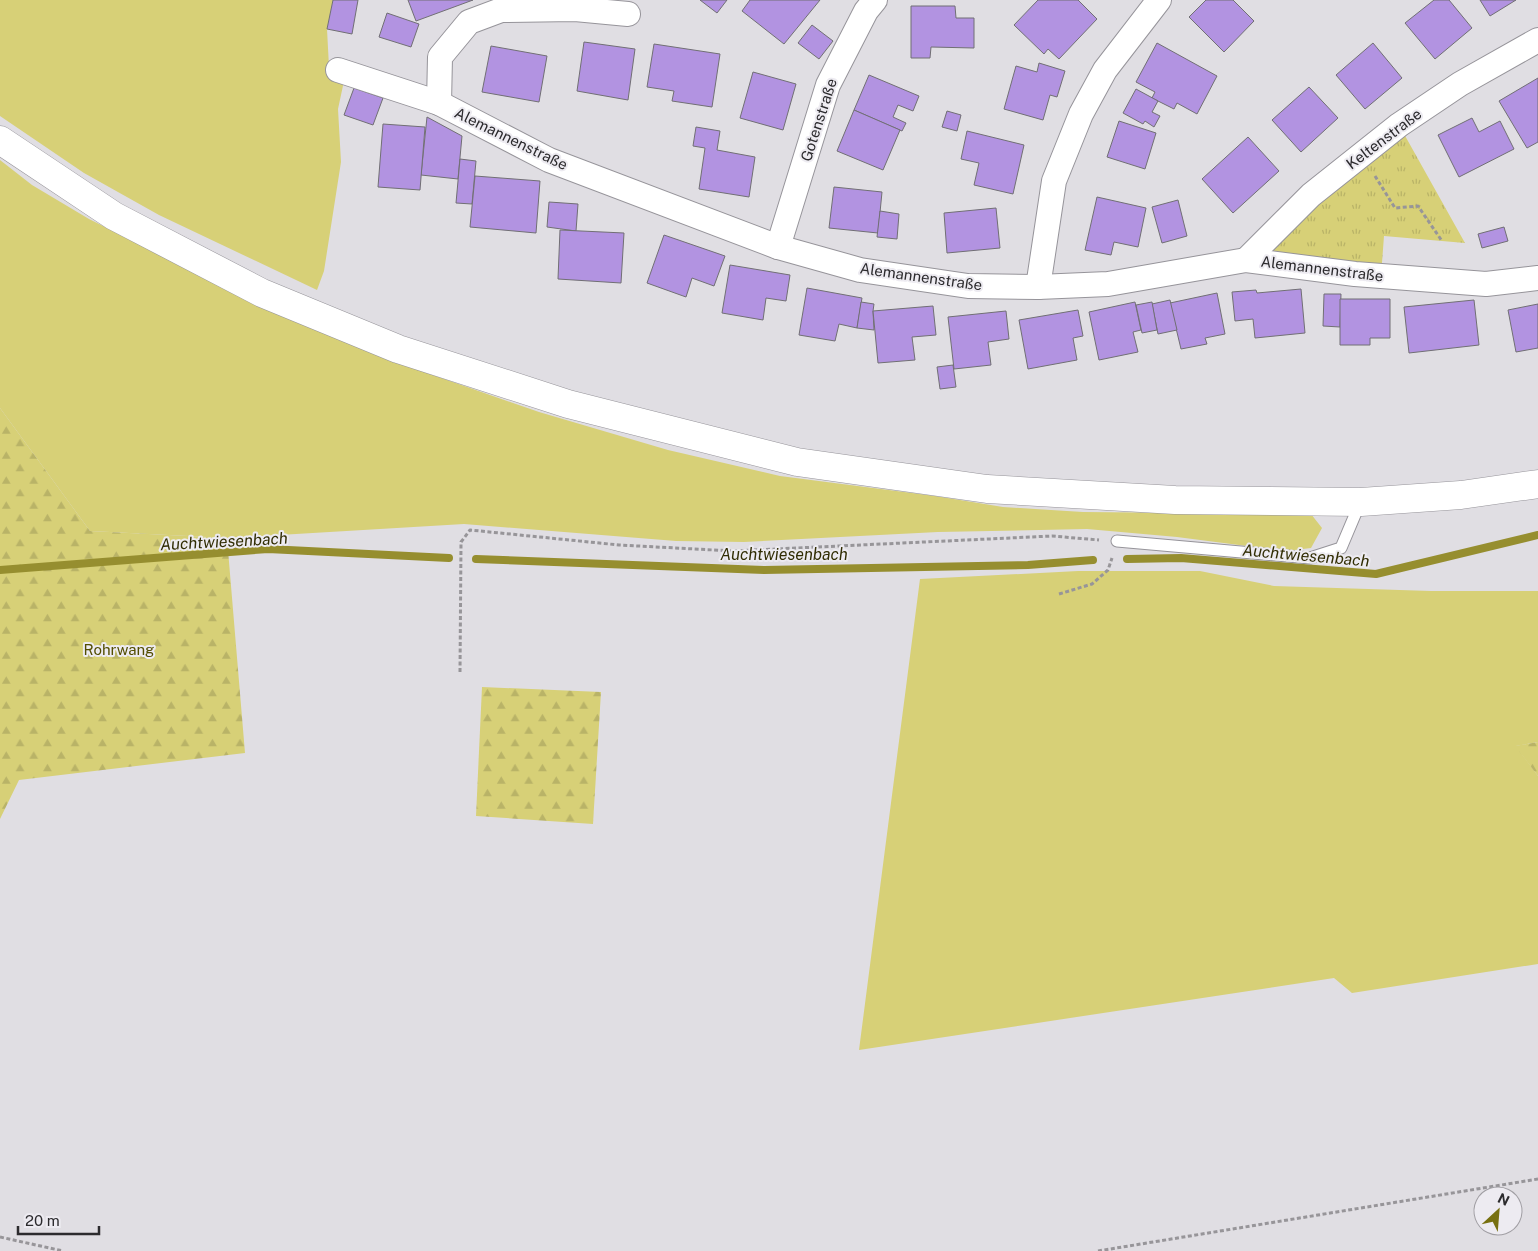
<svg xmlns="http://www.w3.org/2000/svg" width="1538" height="1251" font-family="'Public Sans',sans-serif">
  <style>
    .green { fill: #d7d077 }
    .forest { fill: url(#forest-firs) }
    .park { fill: url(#park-tufts) }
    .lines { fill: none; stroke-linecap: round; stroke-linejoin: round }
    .stream { stroke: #968e2f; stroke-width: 8 }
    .building { fill: #b293e1; stroke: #716f74 }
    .service-casing { stroke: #96949a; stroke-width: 13 }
    .minor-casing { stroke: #96949a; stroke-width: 26 }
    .tertiary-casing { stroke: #96949a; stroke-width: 29 }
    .path { stroke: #979599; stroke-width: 3; stroke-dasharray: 4 2.5; stroke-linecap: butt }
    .service { stroke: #fff; stroke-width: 11 }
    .minor { stroke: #fff; stroke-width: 24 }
    .tertiary { stroke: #fff; stroke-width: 28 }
    .labels { text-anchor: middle; stroke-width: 4; stroke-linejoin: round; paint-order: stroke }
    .street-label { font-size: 15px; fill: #2c2b2e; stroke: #edebf1 }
    .park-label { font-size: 15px; fill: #524d00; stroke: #edebf1 }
    .water-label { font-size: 16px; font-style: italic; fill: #312d04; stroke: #edebf1 }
  </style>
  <defs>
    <pattern id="forest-firs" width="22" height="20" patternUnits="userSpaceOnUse" patternTransform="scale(1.25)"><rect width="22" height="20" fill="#d7d077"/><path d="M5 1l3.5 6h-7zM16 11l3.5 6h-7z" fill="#b9b367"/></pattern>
    <pattern id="park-tufts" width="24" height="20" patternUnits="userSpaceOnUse" patternTransform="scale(1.25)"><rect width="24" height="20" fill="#d7d077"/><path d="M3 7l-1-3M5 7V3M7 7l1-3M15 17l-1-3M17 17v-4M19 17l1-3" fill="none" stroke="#b9b367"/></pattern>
  </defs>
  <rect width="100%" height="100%" fill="#e0dee3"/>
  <g class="green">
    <polygon points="0,0 333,0 327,29 329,67 344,81 338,109 341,162 324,271 317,290 159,215 84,173 0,116"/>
    <polygon points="0,160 32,185 89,219 268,308 410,367 539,412 668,450 780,476 935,496 1003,507 1083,512 1311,514 1322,528 1311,548 1286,551 1177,537 1087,529 938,532 744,542 676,541 464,524 227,538 90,531 0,408"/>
    <polygon points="1078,571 1200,571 1274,586 1431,591 1538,591 1538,742 1516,746 1538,776 1538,964 1352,993 1334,978 859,1050 920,579"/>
  </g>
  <g class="forest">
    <polygon points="0,408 90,531 227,538 245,753 19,780 0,819"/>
    <polygon points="482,687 601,692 593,824 476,816"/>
    <polygon points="1538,742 1538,776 1515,746"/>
  </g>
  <polygon class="park" points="1399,125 1465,243 1384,236 1381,276 1246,260"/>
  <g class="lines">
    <g class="stream">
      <polyline points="476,559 764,570 1028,565 1093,560"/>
      <polyline points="1127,559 1181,558 1376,574 1538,535"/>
      <polyline points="0,570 268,549 449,558"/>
    </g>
  </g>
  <g class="building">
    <polygon points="333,0 358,0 352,34 327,29"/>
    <polygon points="408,0 473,0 416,21"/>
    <polygon points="700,0 727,0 717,13"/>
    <polygon points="750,0 820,0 784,44 742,11"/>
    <polygon points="1038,0 1078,0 1097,19 1059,59 1048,49 1044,54 1014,25"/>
    <polygon points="1206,0 1233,0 1254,21 1224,52 1189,17"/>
    <polygon points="1434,0 1449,0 1472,28 1435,59 1405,23"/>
    <polygon points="1480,0 1516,0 1490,16"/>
    <polygon points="911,6 955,6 956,18 974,18 974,48 931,47 930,58 911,58"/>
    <polygon points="387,13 419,24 411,47 379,37"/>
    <polygon points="812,25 833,41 819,59 798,43"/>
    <polygon points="584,42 635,49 628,100 577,91"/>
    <polygon points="1157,43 1217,76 1197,114 1177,103 1174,109 1152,98 1155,92 1136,82"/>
    <polygon points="1373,43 1402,78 1365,109 1336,75"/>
    <polygon points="654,44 720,54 712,107 672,101 674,91 647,87"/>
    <polygon points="491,46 547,56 539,102 482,92"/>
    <polygon points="1039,63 1065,71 1057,97 1050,95 1043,120 1004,109 1016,66 1037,72"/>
    <polygon points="753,72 796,84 783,130 740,118"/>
    <polygon points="869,75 919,96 913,111 898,105 893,117 906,123 902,131 854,110"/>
    <polygon points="1538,78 1538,142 1527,148 1499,101"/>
    <polygon points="1309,87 1338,118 1301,152 1272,120"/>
    <polygon points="354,88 383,98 373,125 344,115"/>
    <polygon points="1136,89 1158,101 1152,112 1160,116 1154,127 1145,121 1143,124 1123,113"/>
    <polygon points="854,110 900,130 883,170 837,151"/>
    <polygon points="947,111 961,115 957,131 942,127"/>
    <polygon points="427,117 462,136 458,179 421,175"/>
    <polygon points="1472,118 1479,132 1500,121 1514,149 1459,177 1438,135"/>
    <polygon points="1119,121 1156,133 1145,169 1107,157"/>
    <polygon points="383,124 425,127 420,190 378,187"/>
    <polygon points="696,127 720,131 717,150 755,157 749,197 699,189 705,148 693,146"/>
    <polygon points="967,131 1024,145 1013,194 974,185 979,163 961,159"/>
    <polygon points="1248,137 1279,171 1233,213 1202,179"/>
    <polygon points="460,159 476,161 472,204 456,203"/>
    <polygon points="475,176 540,181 536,233 470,227"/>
    <polygon points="834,187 882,192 878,233 829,228"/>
    <polygon points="1097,197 1146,208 1138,247 1114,242 1111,255 1085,250"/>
    <polygon points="1178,200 1187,236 1162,243 1152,207"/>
    <polygon points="549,202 578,204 576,231 547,227"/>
    <polygon points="996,208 1000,248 947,253 944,213"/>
    <polygon points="880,211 899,214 897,239 877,237"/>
    <polygon points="1504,227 1508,241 1482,248 1478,234"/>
    <polygon points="560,230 624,233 621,283 558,279"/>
    <polygon points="664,235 725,256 714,286 692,278 686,297 647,283"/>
    <polygon points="730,265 790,275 786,301 766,298 763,320 722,313"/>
    <polygon points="807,288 862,298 857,328 839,324 835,341 799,335"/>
    <polygon points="1301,289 1305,333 1255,338 1253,319 1235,321 1232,292 1256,290 1257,293"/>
    <polygon points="1217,293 1225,334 1205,338 1207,344 1181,349 1170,303"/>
    <polygon points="1324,294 1341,294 1340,327 1323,326"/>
    <polygon points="1340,299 1390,299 1390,338 1370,338 1370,345 1340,345"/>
    <polygon points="1170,300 1177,330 1158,334 1152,304"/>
    <polygon points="1474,300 1479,345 1409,353 1404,307"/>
    <polygon points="861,302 874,304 873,311 874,330 857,328"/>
    <polygon points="1135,302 1141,330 1133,332 1138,352 1099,360 1089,312"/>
    <polygon points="1152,302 1157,330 1142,333 1136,305"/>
    <polygon points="1538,304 1538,348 1516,352 1508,310"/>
    <polygon points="933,306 936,335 912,337 915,360 878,363 873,311"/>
    <polygon points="1078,310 1083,336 1073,338 1077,360 1028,369 1019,320"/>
    <polygon points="1006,311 1009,339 988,342 991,365 954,369 948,317"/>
    <polygon points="953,365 956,387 940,389 937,367"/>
  </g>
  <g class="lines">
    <defs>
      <polyline id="service" points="1117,541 1310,558 1341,548 1360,503"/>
      <g id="minor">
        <polyline points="338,70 439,103 549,160 778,247 860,270 968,286 1038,287 1108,284 1246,260 1355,274 1486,284 1538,278"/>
        <polyline points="439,103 440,57 469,22 501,10 575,9 628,14"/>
        <polyline points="778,247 828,85 866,11 875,0"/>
        <polyline points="1246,260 1311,195 1399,125 1460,84 1538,40"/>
        <polyline points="1038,287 1054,181 1081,114 1105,70 1159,0"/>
      </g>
      <polyline id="tertiary" points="0,140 114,216 262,293 398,349 568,404 797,462 987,489 1175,500 1361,502 1461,495 1538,484"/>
    </defs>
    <use href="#service" class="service-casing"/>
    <use href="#minor" class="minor-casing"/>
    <use href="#tertiary" class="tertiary-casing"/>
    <g class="path">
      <polyline points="1375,176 1395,208 1418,206 1442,241"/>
      <polyline points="1059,594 1092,584 1108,570 1112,558"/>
      <polyline points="460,672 461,542 470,530 619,545 733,551 1052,536 1099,540"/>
      <polyline points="0,1237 63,1251"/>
      <polyline points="1098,1251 1538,1179"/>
    </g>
    <use href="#service" class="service"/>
    <use href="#minor" class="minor"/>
    <use href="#tertiary" class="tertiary"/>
  </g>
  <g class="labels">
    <g class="street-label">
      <text transform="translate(819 120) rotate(-72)" y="5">Gotenstraße</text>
      <text transform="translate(511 139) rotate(26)" y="5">Alemannenstraße</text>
      <text transform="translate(1384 139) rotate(-37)" y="5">Keltenstraße</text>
      <text transform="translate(1322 269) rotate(7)" y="5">Alemannenstraße</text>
      <text transform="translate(921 277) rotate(8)" y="5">Alemannenstraße</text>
    </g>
    <g class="park-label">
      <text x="119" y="655">Rohrwang</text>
    </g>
    <g class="water-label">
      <text transform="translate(224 541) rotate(-3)" y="6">Auchtwiesenbach</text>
      <text x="784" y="560">Auchtwiesenbach</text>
      <text transform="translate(1306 555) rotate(5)" y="6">Auchtwiesenbach</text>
    </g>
  </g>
  <g transform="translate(1498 1211) rotate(26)"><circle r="24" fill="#edebf1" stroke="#a09ea3"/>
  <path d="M0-4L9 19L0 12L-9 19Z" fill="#777010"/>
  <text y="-8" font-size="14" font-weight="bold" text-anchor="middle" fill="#2c2b2e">N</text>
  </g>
  <path d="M18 1226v8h81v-8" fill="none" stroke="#2c2b2e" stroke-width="2.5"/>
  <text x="25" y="1226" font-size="15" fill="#2c2b2e" stroke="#edebf1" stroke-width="4" paint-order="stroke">20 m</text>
</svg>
